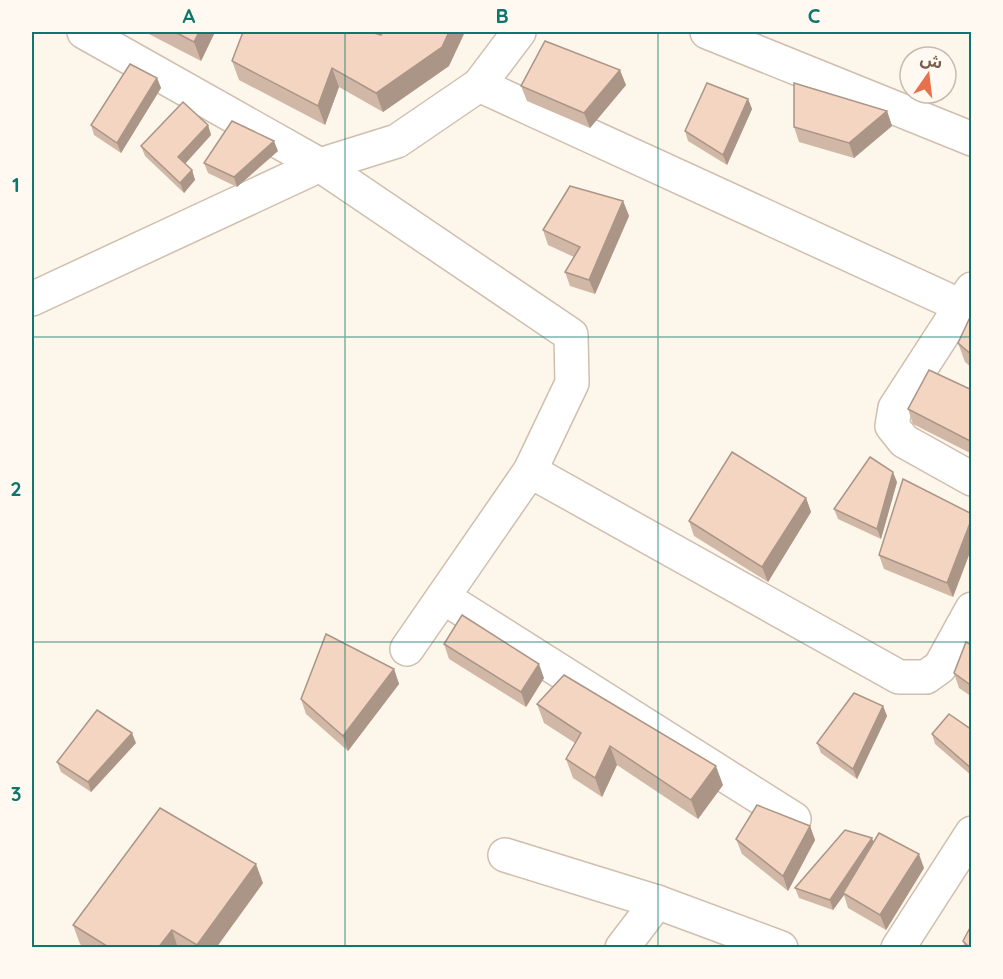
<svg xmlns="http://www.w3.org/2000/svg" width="1003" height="979" font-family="Quicksand,'Noto Sans Arabic',sans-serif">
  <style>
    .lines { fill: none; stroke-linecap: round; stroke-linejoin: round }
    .minor-casing { stroke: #d0beae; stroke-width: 36 }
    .minor { stroke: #fff; stroke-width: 33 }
    .wall { fill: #d1b7a6 }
    .shaded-wall { fill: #aa9587 }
    .building { fill: #f3d5c1; stroke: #aa9587; stroke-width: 1.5 }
    .grid { fill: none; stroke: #0f766e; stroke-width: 1.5; stroke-opacity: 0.55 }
    .neatline { fill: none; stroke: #0f766e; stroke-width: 2 }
    .grid-label { font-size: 20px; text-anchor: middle; font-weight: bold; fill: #0f766e }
  </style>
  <rect width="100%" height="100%" fill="#fdf6ea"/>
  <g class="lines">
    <defs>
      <g id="minor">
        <polyline points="84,32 320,165 571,335 572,383 530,471 407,649"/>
        <polyline points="707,32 972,139"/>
        <polyline points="479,85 961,306"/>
        <polyline points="972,289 895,408 892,426 904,441 972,479"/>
        <polyline points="32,299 320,165 397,141 479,85 519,32"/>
        <polyline points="530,471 899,677 926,677 940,667 972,609"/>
        <polyline points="443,597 794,819"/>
        <polyline points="505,855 657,902 781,948"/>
        <polyline points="622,948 657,902"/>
        <polyline points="898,948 972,833"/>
      </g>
    </defs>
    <use href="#minor" class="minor-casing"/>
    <use href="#minor" class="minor"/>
  </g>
  <g class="wall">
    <polygon points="145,32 215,32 201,61"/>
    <polygon points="232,61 449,66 383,112 339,87 325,125 239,80"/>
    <polygon points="157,78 161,88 121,153 94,135 91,125"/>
    <polygon points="626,85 590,128 527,101 521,86"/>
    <polygon points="748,99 752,109 727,165 688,141 685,131"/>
    <polygon points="887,111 892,126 854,158 799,142 794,127"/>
    <polygon points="208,125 211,135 185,164 192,170 195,180 184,193 145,156 141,146"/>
    <polygon points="278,151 237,187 208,173 204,163"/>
    <polygon points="623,201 629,216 595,294 570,286 565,272 574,257 548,245 543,230"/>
    <polygon points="972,313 972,368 965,362 958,343"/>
    <polygon points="972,390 972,454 913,424 908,409"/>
    <polygon points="897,482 881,539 838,519 834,509"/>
    <polygon points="806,498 811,512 768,582 694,536 689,521"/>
    <polygon points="972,514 972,547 953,597 884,569 879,555"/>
    <polygon points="444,644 544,678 526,707 449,659"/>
    <polygon points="972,646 972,697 959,688 954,673"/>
    <polygon points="394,669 399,684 348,751 306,714 301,699"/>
    <polygon points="537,704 723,785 698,819 617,765 602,797 573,778 566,759 575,743 544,723"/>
    <polygon points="883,706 887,716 857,779 821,753 817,743"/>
    <polygon points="972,730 972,776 935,744 932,734"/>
    <polygon points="136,743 91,792 61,772 57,762"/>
    <polygon points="810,826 815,840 788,891 742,854 736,839"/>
    <polygon points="874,842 924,868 886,930 848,908 844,895 833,910 799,898 795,888"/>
    <polygon points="263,883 216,948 85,948 80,944 73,925"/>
    <polygon points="963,941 972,948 965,948"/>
  </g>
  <g class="shaded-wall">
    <polygon points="199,32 215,32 201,61 194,42"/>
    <polygon points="449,32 465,32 449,66 383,112 376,93"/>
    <polygon points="332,68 339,87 325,125 318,106"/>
    <polygon points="620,70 626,85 590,128 584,113"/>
    <polygon points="157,78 161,88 121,153 117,143"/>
    <polygon points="748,99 752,109 727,165 723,155"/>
    <polygon points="887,111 892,126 854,158 849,143"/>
    <polygon points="208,125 211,135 182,167 178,157"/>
    <polygon points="274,141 278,151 237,187 234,177"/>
    <polygon points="192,170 195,180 184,193 180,183"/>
    <polygon points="623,201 629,216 595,294 589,280"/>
    <polygon points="893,472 897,482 881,539 877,529"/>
    <polygon points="806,498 811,512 768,582 762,567"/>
    <polygon points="972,518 972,547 953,597 947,583"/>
    <polygon points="539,664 544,678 526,707 521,692"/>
    <polygon points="394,669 399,684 348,751 343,736"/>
    <polygon points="883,706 887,716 857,779 853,769"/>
    <polygon points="132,733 136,743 91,792 88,782"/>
    <polygon points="610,746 617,765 602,797 595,778"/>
    <polygon points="716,766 723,785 698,819 691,800"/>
    <polygon points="810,826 815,840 788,891 783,876"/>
    <polygon points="872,838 876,848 843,893 844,895 833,910 830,900"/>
    <polygon points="919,854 924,868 886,930 880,915"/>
    <polygon points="256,864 263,883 216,948 197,948 197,945"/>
    <polygon points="172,930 178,948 158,948"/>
  </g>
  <g class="building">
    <polygon points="175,32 199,32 194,42"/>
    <polygon points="243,32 371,32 381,35 383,32 449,32 442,47 376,93 332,68 318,106 232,61"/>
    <polygon points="545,41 620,70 584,113 521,86"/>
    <polygon points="130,64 157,78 117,143 91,125"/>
    <polygon points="707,83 748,99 723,155 685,131"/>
    <polygon points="794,83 887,111 849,143 794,127"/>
    <polygon points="183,102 208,125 178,157 192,170 180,183 141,146"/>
    <polygon points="232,121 274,141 234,177 204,163"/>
    <polygon points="570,186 623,201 589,280 565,272 580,247 543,230"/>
    <polygon points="972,313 972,355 958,343"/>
    <polygon points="929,370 972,390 972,442 908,409"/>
    <polygon points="732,452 806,498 762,567 689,521"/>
    <polygon points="870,457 893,472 877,529 834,509"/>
    <polygon points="903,479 972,514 972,518 947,583 879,555"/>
    <polygon points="462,615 539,664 521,692 444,644"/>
    <polygon points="326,634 394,669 343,736 301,699"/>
    <polygon points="966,642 972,646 972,686 954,673"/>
    <polygon points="564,675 716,766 691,800 610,746 595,778 566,759 581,733 537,704"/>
    <polygon points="854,693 883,706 853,769 817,743"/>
    <polygon points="97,710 132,733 88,782 57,762"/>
    <polygon points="949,714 972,730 972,769 932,734"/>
    <polygon points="757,805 810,826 783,876 736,839"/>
    <polygon points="160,808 256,864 197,945 172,930 158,948 110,948 73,925"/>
    <polygon points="845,830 872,838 830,900 795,888"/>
    <polygon points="879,833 919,854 880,915 843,893"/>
    <polygon points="972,924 972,948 970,948 963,941"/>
  </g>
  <path class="grid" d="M345,32V948M658,32V948M32,337H972M32,642H972"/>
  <rect width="1003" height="979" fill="none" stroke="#fff9f1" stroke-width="66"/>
  <g transform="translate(928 75) rotate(14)"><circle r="28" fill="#fff9f1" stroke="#c9baaf" stroke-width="1.5"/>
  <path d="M0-4.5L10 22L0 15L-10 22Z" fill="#e8714d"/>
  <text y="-9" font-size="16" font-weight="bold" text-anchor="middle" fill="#795c4c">ش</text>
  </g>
  <rect x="33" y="33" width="937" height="913" class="neatline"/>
  <g class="grid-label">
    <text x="189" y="23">A</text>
    <text x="502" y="23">B</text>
    <text x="814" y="23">C</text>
    <text x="16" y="192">1</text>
    <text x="16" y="496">2</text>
    <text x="16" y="801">3</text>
  </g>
</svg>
